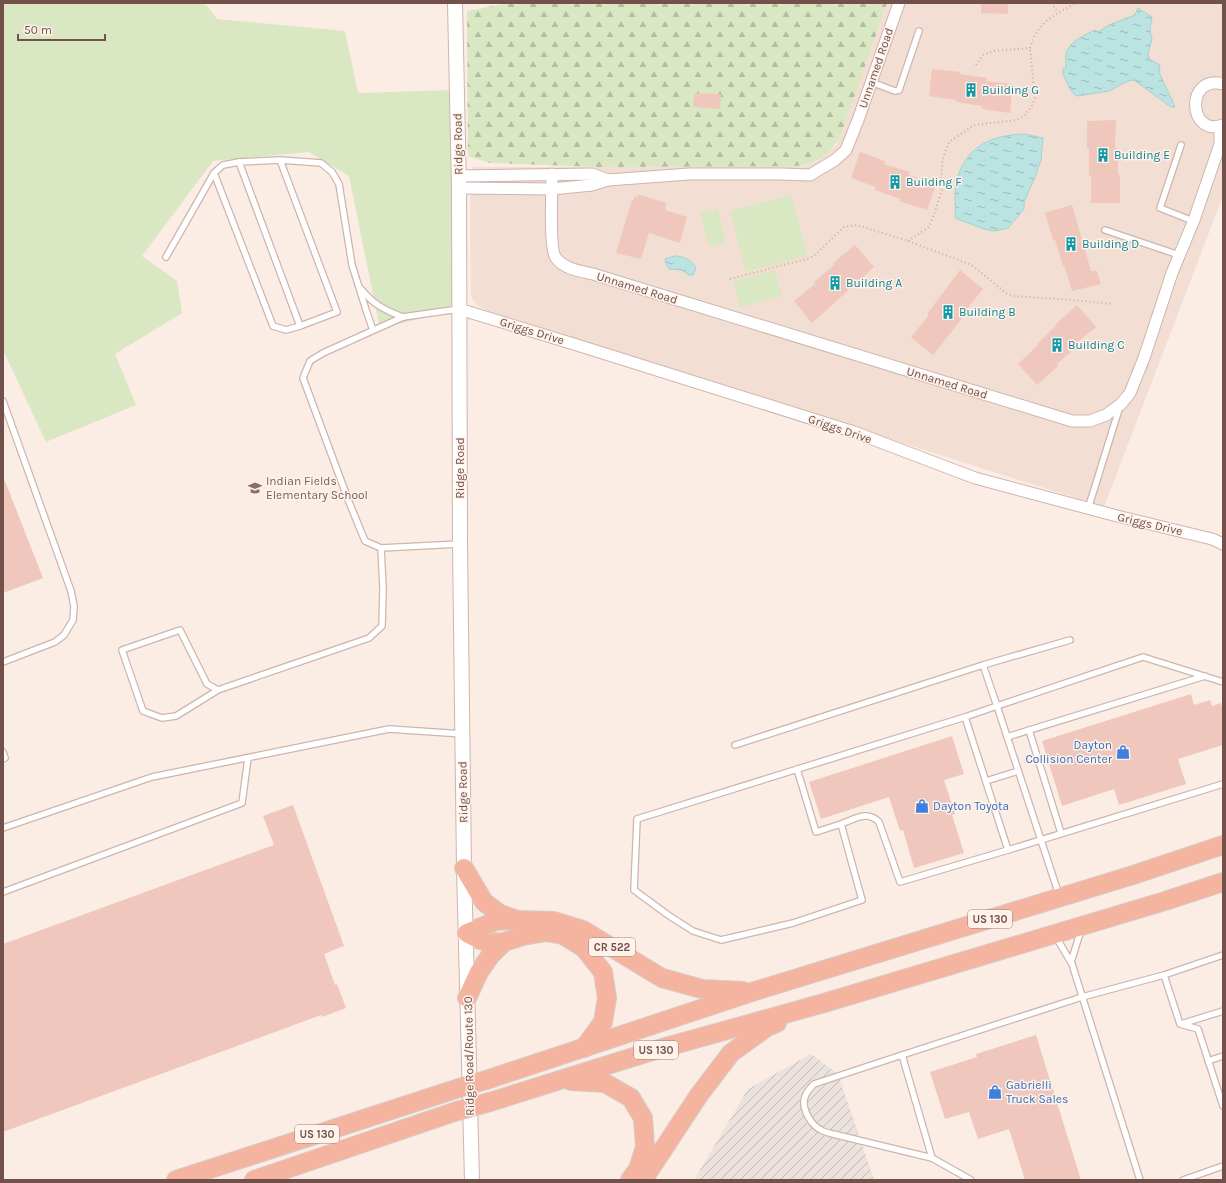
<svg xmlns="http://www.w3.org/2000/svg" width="1226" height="1183" font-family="Karla,sans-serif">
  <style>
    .residential { fill: #f2ded3 }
    .industrial { fill: url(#industrial-furrows) }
    .forest { fill: url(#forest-firs) }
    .park { fill: #d9e7c3 }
    .water { fill: url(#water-ripples); stroke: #a0d4d2 }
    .building { fill: #efc7bd }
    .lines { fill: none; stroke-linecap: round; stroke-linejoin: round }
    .service-casing { stroke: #ceb5ae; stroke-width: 8 }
    .minor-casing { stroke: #ceb5ae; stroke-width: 13 }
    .tertiary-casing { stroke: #ceb5ae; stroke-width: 16 }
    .trunk-casing { stroke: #d5cbc9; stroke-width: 20 }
    .path { stroke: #d3aaa0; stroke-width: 2; stroke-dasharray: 1 3; stroke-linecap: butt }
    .service { stroke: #fff; stroke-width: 5.5 }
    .minor { stroke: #fff; stroke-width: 11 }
    .tertiary { stroke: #fff; stroke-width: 14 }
    .trunk { stroke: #f4b49f; stroke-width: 18 }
    .trunk-bridge-casing { stroke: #d5cbc9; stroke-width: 20; stroke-linecap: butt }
    .trunk-bridge { stroke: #f4b49f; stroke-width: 18 }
    .labels { text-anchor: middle; stroke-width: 3; stroke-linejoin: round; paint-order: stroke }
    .shield { fill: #fef2ea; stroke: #9c817b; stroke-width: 1 }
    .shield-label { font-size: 11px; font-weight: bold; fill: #72514b }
    .street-label { font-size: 12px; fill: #72514b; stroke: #fef2ea }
    .culture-label { font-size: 12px; fill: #0d838f; stroke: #fef2ea; text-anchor: start }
    .education-label { font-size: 12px; fill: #785e54; stroke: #fef2ea; text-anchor: start }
    .shop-label { font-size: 12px; fill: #366cbe; stroke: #fef2ea; text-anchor: start }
  </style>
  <defs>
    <pattern id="industrial-furrows" width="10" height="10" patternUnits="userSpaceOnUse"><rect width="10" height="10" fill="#ebe2de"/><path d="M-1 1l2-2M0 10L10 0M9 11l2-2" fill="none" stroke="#c3bab6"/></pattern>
    <pattern id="forest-firs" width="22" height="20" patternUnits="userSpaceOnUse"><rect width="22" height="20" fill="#d9e7c3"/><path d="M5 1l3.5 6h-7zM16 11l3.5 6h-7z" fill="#b4bea0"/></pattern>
    <pattern id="water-ripples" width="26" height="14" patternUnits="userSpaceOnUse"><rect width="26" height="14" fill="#bae3e1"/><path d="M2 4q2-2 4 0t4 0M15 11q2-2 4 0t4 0" fill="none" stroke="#9cbab8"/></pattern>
  </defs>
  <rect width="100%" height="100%" fill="#fbede4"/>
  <polygon class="residential" points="887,3 1223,3 1223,196 1104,507 488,311 477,305 471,297 470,202 473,167 795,166 806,165 817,161 835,147 841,135"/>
  <polygon class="industrial" points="811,1054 838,1074 874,1180 694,1180 748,1089"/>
  <path class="forest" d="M508,3H887L841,135C830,155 818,164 795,166L600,167L490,163L468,156L467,11Z"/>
  <g class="park">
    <polygon points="3,3 205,3 217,19 345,31 358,93 452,90 453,310 380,329 349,176 309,152 213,161 142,256 177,281 182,313 115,354 136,405 46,442 3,350"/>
    <polygon points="791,195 808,256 746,272 730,211"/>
    <polygon points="718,209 726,242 709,247 700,213"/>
    <polygon points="775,270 782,296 740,307 733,281"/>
  </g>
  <g class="water">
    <path d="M1138,8L1152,17L1150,30L1152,39L1148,53L1149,59L1160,65L1159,72L1175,107H1171L1134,80L1128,81L1109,91L1077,96L1073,93L1069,87L1063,74V69L1066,67C1066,62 1065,55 1067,51C1072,40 1085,35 1095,30L1098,32L1109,25L1135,15Z"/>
    <path d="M1025,134L1043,138L1041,160L1036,175L1024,202V209L1008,228L995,231L984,229L955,218C956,207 954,194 956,184C964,147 990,135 1025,134Z"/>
    <path d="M674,256C683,256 692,260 696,268L693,275H689L682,270L669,269L665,261V259Z"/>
  </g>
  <g class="building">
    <polygon points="981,3 1008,3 1008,14 981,13"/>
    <polygon points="932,69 960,72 960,74 987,78 986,81 1013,84 1010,113 982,109 982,106 956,102 957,100 929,96"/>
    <polygon points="694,93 721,94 720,109 693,107"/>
    <polygon points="1116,120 1115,148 1118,148 1118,175 1120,175 1120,203 1091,203 1091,176 1089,176 1089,148 1087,149 1087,121"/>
    <polygon points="860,152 885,161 884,164 910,172 909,175 936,185 927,210 899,201 900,199 875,190 876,187 851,178"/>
    <polygon points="637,194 666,203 665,210 687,217 680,243 649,233 641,259 616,253 632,200 634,200 634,196 638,197"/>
    <polygon points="1072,205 1091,271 1097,271 1101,284 1072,291 1064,265 1063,266 1055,240 1053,240 1045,213"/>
    <polygon points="855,245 874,267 812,323 794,301 815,284 814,282 834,265 833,263"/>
    <polygon points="960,270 983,289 966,310 968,311 933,355 911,337 929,315 927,314"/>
    <polygon points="1077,305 1096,327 1075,344 1077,346 1057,364 1058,366 1037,385 1018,364 1038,345 1037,344 1057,325 1056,324"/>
    <polygon points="3,476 43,578 3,593"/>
    <polygon points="1191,694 1194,705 1210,700 1212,706 1221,703 1223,710 1223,745 1178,759 1186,784 1119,805 1114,789 1062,806 1042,741"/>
    <polygon points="952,736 964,774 944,780 955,814 952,815 964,853 914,868 903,830 900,831 889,797 821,819 809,782"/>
    <polygon points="293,805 344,946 324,954 335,985 337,984 346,1008 322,1017 321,1015 3,1132 3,944 274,845 263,816"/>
    <polygon points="1036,1035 1081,1180 1025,1180 1009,1129 978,1139 969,1112 945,1119 930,1072 977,1057 976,1054"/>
  </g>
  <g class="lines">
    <defs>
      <g id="service">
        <polyline points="871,82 895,91 899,90 919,31"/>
        <polyline points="1181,145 1160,208 1193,221"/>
        <polyline points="280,160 239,162 300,326 337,312 280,160 321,163 332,172 339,184 352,265 367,313 373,330"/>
        <polyline points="239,162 223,165 214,173 273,326 286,330 300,326"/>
        <polyline points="1105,230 1179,255"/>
        <polyline points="166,257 214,173"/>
        <path d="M361,289C373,304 384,310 403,317"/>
        <polyline points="459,309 403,317 323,353 310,361 303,378 349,502 365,541 381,548 459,544"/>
        <polyline points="3,401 71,591 74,606 73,620 64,635 55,642 3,662"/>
        <polyline points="1088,509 1120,406"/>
        <polyline points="983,665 997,706 1143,657 1223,682"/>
        <polyline points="218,690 176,716 162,718 143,711 122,650 180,630 207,684 218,690 369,638 382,626 383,589 381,548"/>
        <path d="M965,717L637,819L634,890L668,915L693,931L721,940L793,923L862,900L841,824C855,819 867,810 879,822L900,882L1008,850"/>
        <polyline points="1029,730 1061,833"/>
        <polyline points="1007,737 1205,676"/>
        <polyline points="735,745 983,665 1070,640"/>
        <polyline points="3,752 5,758 3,759"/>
        <polyline points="797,769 816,832 841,824"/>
        <polyline points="986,781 1018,771"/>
        <polyline points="3,828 152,777 389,729 463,734"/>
        <polyline points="3,892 242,803 248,758"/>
        <polyline points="1059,895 997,706 965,717 1008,850 1223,784"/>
        <polyline points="1056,937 1072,964 1140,1180"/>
        <polyline points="1071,962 1081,930"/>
        <polyline points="1164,975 1223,955"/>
        <polyline points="1181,1024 1223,1011"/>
        <path d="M902,1055L814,1084C810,1088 805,1094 804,1100C803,1111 811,1125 821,1130C824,1132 829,1133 833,1134L932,1158"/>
        <polyline points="1208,1061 1223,1056"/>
        <polyline points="971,1180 932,1158 902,1055 1082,997 1164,975 1180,1024 1198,1029 1223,1106"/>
        <polyline points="1183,1180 1223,1166"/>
      </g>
      <g id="minor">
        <path d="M1223,84C1185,74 1188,138 1223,125"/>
        <path d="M552,174C552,189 549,250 556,258C564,269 580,271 593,274L1072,421H1090L1106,415L1121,404L1130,393L1144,358L1172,273L1194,220L1220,144V126"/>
        <polyline points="458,176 592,174 608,180"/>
        <polyline points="459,188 552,189 592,185 608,180 689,174 781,174 810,175 835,160 846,150 858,120 899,3"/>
        <polyline points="459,309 577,345 854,432 975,478 1117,516 1212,539 1223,544"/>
      </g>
      <polyline id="tertiary" points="455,3 459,188 460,544 464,868 472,1180"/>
      <g id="trunk">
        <polyline points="464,868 484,902 500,914 515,919"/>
        <polyline points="467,933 496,921 517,920 554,921 583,930 662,978 702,989 743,991"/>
        <polyline points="467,933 480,940 490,943 504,942 523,936 546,932 563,935 584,948 603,972 607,998 603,1022 584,1048"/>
        <polyline points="467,998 479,972 490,956 504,942"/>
        <polyline points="486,1080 755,991 1133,875 1223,845"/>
        <polyline points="571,1081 605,1083 631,1098 643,1118 645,1147 638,1169 630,1180"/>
        <polyline points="490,1102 659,1049 824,1003 1165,901 1223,882"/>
        <polyline points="176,1180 459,1088"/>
        <polyline points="254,1180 457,1111"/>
        <polyline points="643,1180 699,1095 731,1053 767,1027 777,1023"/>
      </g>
    </defs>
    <use href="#service" class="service-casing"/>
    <use href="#minor" class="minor-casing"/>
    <use href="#tertiary" class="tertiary-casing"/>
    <use href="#trunk" class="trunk-casing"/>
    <g class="path">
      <polyline points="1051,3 1058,12"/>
      <path d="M976,65L983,55L993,51L1030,48C1037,22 1054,15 1076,3"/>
      <polyline points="908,241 929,227 934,215 942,189 941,178 943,158 949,142 974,125 1016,120 1023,117 1031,108 1035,98 1030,48"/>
      <polyline points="730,279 810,258 816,254 844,227 857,225 908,241 972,265 1006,293 1013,296 1072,300 1112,304"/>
    </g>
    <use href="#service" class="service"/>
    <use href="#minor" class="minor"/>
    <use href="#tertiary" class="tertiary"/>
    <use href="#trunk" class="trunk"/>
    <defs>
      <g id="trunk-bridge">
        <polyline points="459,1088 486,1080"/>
        <polyline points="457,1111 490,1102"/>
      </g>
    </defs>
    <use href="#trunk-bridge" class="trunk-bridge-casing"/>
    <use href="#trunk-bridge" class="trunk-bridge"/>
  </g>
  <defs>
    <symbol id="building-bare" viewBox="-9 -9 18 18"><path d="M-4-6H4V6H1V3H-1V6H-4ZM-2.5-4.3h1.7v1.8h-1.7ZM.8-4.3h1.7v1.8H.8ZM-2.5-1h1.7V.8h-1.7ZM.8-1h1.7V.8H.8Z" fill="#0f9aa8" stroke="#fef2ea" stroke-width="2.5" paint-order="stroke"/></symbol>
    <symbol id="school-bare" viewBox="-9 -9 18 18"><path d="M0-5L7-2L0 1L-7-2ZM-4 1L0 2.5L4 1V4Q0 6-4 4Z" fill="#8d6e63" stroke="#fef2ea" stroke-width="2.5" paint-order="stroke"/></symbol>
    <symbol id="shop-bare" viewBox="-9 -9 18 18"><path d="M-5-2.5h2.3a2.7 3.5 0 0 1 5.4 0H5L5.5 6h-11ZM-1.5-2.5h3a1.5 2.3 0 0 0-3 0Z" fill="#3f7fe0" stroke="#fef2ea" stroke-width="2.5" paint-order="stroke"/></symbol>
  </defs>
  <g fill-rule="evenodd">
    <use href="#building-bare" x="961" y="80" width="20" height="20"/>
    <use href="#building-bare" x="1093" y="145" width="20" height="20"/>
    <use href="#building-bare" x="885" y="172" width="20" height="20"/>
    <use href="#building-bare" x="1061" y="234" width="20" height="20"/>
    <use href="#building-bare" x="825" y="273" width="20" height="20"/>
    <use href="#building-bare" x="938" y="302" width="20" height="20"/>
    <use href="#building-bare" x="1047" y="335" width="20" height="20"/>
    <use href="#school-bare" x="245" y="478" width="20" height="20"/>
    <use href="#shop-bare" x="1113" y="742" width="20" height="20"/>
    <use href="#shop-bare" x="912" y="796" width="20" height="20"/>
    <use href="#shop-bare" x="985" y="1082" width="20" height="20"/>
  </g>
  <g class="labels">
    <g class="shield">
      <rect x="968" y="910" width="44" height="18" rx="3"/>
      <rect x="589" y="938" width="46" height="18" rx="3"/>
      <rect x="634" y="1041" width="44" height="18" rx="3"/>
      <rect x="295" y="1125" width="44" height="18" rx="3"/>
    </g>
    <g class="shield-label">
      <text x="990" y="923">US 130</text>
      <text x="612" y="951">CR 522</text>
      <text x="656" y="1054">US 130</text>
      <text x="317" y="1138">US 130</text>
    </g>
    <g class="street-label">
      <text transform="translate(876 68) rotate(-71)" y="4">Unnamed Road</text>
      <text transform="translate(458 144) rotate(-91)" y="4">Ridge Road</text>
      <text transform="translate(637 288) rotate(17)" y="4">Unnamed Road</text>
      <text transform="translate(532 331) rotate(17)" y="4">Griggs Drive</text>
      <text transform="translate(947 383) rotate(17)" y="4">Unnamed Road</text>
      <text transform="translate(840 429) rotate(19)" y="4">Griggs Drive</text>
      <text transform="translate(460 468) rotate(-90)" y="4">Ridge Road</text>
      <text transform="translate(1150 524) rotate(13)" y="4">Griggs Drive</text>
      <text transform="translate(463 792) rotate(-91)" y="4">Ridge Road</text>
      <text transform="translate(469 1056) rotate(-91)" y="4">Ridge Road/Route 130</text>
    </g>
    <g class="culture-label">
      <text x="982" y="94">Building G</text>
      <text x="1114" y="159">Building E</text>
      <text x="906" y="186">Building F</text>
      <text x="1082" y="248">Building D</text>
      <text x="846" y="287">Building A</text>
      <text x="959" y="316">Building B</text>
      <text x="1068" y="349">Building C</text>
    </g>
    <g class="education-label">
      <text x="266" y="485">Indian Fields<tspan x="266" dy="14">Elementary School</tspan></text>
    </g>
    <g class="shop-label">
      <text x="1112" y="749" text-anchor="end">Dayton<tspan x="1112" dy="14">Collision Center</tspan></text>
      <text x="933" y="810">Dayton Toyota</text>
      <text x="1006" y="1089">Gabrielli<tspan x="1006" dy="14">Truck Sales</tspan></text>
    </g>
  </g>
  <rect width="1226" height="1183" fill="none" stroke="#72514b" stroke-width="8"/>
  <path d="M18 34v6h87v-6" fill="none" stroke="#72514b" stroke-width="2"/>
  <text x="24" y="34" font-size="12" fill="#72514b" stroke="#fef2ea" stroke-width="3" paint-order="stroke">50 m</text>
</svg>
